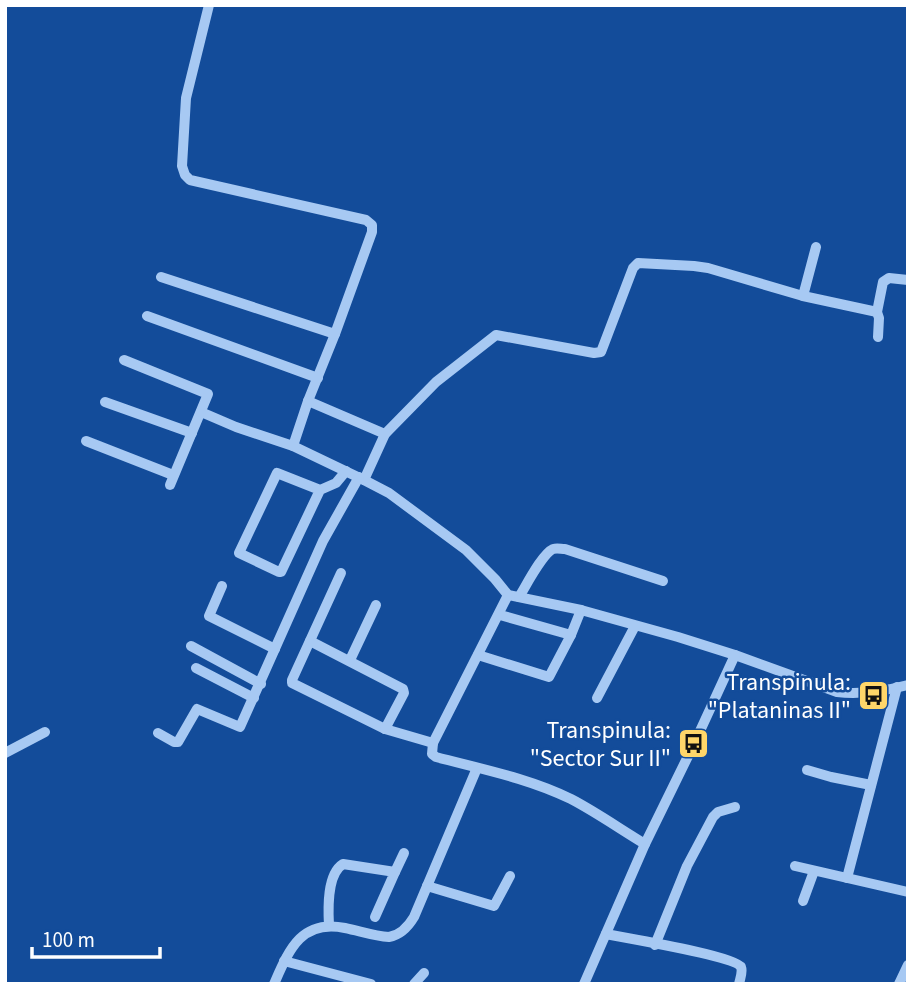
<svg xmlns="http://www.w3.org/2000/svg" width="913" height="989" font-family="'Source Sans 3',sans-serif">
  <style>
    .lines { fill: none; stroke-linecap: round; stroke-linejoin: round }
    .minor { stroke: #a7c9f3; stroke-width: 10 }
    .labels { text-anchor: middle; stroke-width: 5; stroke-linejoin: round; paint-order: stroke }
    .poi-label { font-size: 24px; fill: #fff; stroke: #134c9a; text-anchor: end }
  </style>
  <rect width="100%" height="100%" fill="#134c9a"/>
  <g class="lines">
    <g class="minor">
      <polyline points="209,5 186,98 182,166 185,175 190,180 366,220 372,225 372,232 335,334 308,401 293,446"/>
      <polyline points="161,277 335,334"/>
      <polyline points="803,296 816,247"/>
      <polyline points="147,316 318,378"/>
      <polyline points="878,337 879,318 877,312 883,282 889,278 908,280"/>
      <polyline points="124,360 208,394 170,485"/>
      <polyline points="308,401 385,434"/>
      <polyline points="105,402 192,433"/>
      <path d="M201,412L236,427L293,446L364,480L389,493L466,550L495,579L508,595L581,610L678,637L735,655L837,692C861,695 885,691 908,685"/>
      <polyline points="86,441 173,475"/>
      <polyline points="364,480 385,434 436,382 496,335 594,353 601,352 633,268 638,263 694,266 708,268 803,296 877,312"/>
      <polyline points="320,490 277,473 239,553 279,572 281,572 320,490 336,483 346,471"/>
      <polyline points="341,573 292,680 292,683 385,729 433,743"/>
      <polyline points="222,586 209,616 275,649"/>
      <path d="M508,595L433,743L432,754L436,757C481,769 528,778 571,799C596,812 620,829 645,844"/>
      <path d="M519,597C526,586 542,554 553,549C557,548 561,549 565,549L663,581"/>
      <polyline points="500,615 571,635"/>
      <polyline points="310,641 403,689 404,693 385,729"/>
      <polyline points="191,646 261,684"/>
      <polyline points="478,655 549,677 571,635 581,610"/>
      <polyline points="350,660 376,605"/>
      <polyline points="196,668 254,698"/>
      <polyline points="597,698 635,626"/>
      <polyline points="158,733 174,742 178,742 197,709 240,727 323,541 359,477"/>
      <polyline points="5,753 45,732"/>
      <polyline points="807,770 831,777 871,785"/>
      <polyline points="795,866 908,892"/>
      <polyline points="395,872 404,853"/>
      <polyline points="847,878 897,687"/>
      <polyline points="427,886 494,906 510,876"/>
      <polyline points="803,901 814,871"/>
      <path d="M329,926C328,908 327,874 343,864L395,872L375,917"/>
      <path d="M606,934C625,938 735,956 741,967C743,972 740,979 739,984"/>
      <polyline points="655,945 687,866 713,817 718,812 735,807"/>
      <polyline points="284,961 371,984"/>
      <path d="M274,984C289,950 301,919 345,928C360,931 374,936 389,937C401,935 408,927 414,917L477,768"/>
      <polyline points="414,984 424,973"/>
      <polyline points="584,984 645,844 694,744 735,655"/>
      <polyline points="899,984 908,965"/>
    </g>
  </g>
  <defs>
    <symbol id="bus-square" viewBox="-11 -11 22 22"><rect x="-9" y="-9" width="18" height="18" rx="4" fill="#ffd669" stroke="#134c9a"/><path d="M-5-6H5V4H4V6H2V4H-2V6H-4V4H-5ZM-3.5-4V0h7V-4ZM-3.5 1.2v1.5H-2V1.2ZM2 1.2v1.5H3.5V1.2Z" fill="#111"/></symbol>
  </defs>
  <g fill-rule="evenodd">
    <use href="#bus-square" x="856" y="678" width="35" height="35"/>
    <use href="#bus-square" x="676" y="726" width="35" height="35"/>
  </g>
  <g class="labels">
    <g class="poi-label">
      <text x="851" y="690">Transpinula:<tspan x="851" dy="28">"Plataninas II"</tspan></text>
      <text x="671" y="738">Transpinula:<tspan x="671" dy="28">"Sector Sur II"</tspan></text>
    </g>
  </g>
  <rect width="913" height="989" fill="none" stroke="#ffffff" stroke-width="14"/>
  <path d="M32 947v10h128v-10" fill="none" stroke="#ffffff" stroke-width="3.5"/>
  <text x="42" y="947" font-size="21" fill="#ffffff" stroke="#134c9a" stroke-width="5" paint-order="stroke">100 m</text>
</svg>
